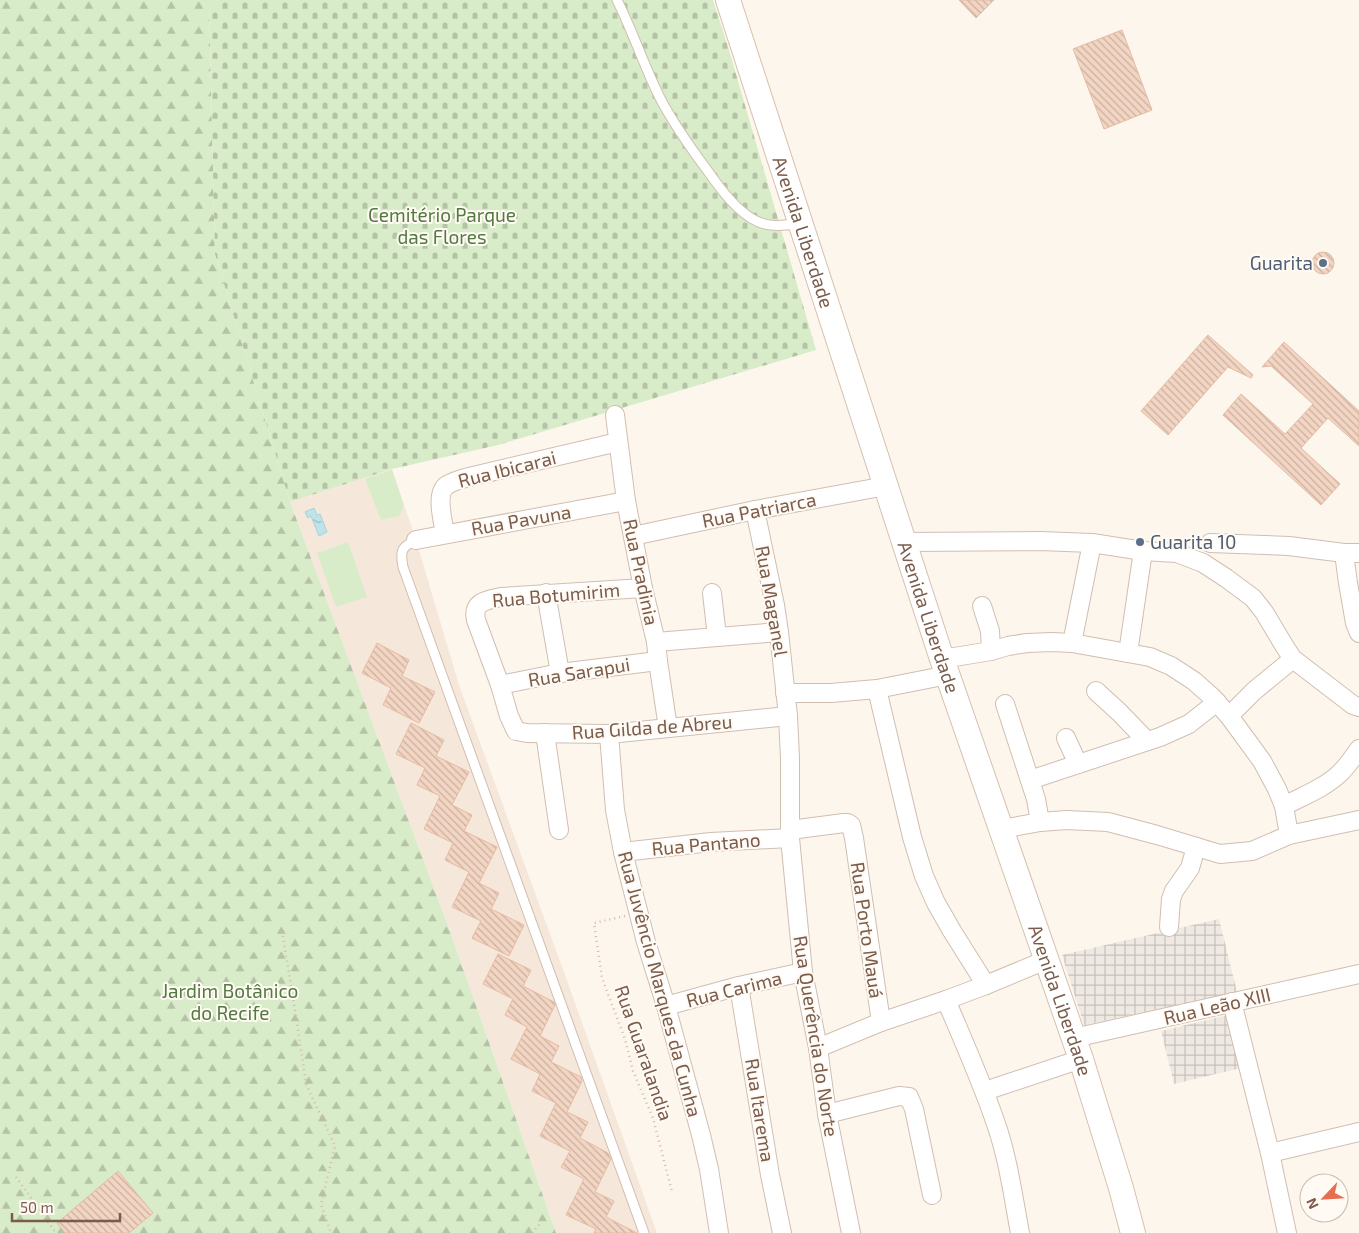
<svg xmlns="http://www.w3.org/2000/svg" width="1359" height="1233" font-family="'Exo 2',sans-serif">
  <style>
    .residential { fill: #f5e8da }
    .industrial { fill: url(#industrial-grid) }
    .green { fill: #d8ecc9 }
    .forest { fill: url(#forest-firs) }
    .cemetery { fill: url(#cemetery-stones) }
    .water { fill: url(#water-ripples); stroke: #a5d3da }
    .building { fill: url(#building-back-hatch); stroke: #e6bba3 }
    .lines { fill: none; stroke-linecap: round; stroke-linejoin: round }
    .service-casing { stroke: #d1beb0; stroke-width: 11 }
    .minor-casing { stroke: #d1beb0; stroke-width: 20 }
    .secondary-casing { stroke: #d6c0b0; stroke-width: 26 }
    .path { stroke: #d9b8a5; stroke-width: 2.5; stroke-dasharray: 1 4; stroke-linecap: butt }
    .service { stroke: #fff; stroke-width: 9 }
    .minor { stroke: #fff; stroke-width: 18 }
    .secondary { stroke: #fff; stroke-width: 24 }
    .service-dot { fill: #5c6f8a; stroke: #fffaf3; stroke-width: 2 }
    .labels { text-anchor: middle; stroke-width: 4; stroke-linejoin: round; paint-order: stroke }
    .park-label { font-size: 19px; fill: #537a41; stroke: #fffaf3 }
    .street-label { font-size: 19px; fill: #7a5c4d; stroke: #fffaf3 }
    .service-label { font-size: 19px; fill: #4e5e75; stroke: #fffaf3; text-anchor: end }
  </style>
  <defs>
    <pattern id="industrial-grid" width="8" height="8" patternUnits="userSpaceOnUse" patternTransform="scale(1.25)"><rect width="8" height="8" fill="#efe9e4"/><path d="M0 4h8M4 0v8" fill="none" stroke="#c7c0bb"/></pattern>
    <pattern id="forest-firs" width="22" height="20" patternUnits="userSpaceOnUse" patternTransform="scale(1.25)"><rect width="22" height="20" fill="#d8ecc9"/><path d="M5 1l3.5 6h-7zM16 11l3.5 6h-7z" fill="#b4c2a5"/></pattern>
    <pattern id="cemetery-stones" width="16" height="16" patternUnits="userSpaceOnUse" patternTransform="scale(1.25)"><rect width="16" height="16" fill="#d8ecc9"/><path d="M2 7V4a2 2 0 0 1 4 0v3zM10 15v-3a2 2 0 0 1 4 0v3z" fill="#b4c2a5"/></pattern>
    <pattern id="water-ripples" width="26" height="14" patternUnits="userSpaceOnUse" patternTransform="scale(1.25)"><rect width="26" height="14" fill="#bfe3e8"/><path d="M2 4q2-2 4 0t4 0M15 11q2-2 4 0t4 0" fill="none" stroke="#a0bbbe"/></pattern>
    <pattern id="building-back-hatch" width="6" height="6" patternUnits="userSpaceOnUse" patternTransform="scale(1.25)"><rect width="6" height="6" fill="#f3d5c3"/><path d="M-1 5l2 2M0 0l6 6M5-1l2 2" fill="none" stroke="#cab0a1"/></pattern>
  </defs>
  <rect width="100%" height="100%" fill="#fdf6ec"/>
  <polygon class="residential" points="392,469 416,540 459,685 569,986 657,1233 556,1233 448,926 290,502"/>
  <g class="industrial">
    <polygon points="1219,919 1237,992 1084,1025 1062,955"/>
    <polygon points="1228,1015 1241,1068 1174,1084 1161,1031"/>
  </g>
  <g class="green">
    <polygon points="392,470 404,506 399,516 381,520 365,479"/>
    <polygon points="348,542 367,597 336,607 317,553"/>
  </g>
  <polygon class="forest" points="0,0 209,0 215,254 290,502 448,926 556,1233 0,1233"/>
  <polygon class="cemetery" points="209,0 713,0 729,50 816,350 498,445 392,469 290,502 215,254"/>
  <polygon class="water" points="314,508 317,515 320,514 327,532 319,536 311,516 308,518 305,512"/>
  <g class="building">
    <polygon points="959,0 994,0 976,18"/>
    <polygon points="1122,30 1152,110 1104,129 1073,49"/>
    <circle cx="1323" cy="263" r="11"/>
    <polygon points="1208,335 1253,375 1251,378 1228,367 1168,435 1141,411"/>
    <polygon points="1284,342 1359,411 1359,446 1328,418 1301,448 1340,484 1321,505 1223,415 1241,394 1285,434 1313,404 1271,366 1262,367"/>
    <polygon points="377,643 409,660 402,676 435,692 419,723 383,705 391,688 362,673"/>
    <polygon points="411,723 444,740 436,756 469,772 452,805 472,815 464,831 497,847 479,883 499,893 491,909 524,925 509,956 472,938 481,921 452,907 469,872 445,860 453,843 424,829 440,796 417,785 425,768 396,754"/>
    <polygon points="498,954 531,970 523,986 554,1002 555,1005 540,1036 559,1046 551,1062 581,1077 582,1081 567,1112 588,1122 580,1138 608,1153 611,1159 595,1192 614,1201 606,1217 637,1233 594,1233 596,1229 566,1215 584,1179 561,1167 570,1151 540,1136 556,1103 532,1091 540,1074 511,1059 527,1027 505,1015 513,999 483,984"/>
    <polygon points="118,1171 153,1213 129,1233 65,1233 57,1223"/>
  </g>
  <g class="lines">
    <defs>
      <g id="service">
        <path d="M617,0C633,32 644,66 660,98C674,125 692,150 710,174C721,190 735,208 751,218C766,228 783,226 799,223"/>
        <path d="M416,540C401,547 400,551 403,567L644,1233"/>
      </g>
      <g id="minor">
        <polyline points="615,415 626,501 643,588 656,642 658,661 668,728"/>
        <polyline points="755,510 775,605 779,632 788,716 790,758 790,838 803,972 818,1048 827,1114 851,1233"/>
        <path d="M445,534C443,521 435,493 447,485C454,481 462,479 469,477L618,442"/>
        <polyline points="633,536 755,510 886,486"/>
        <polyline points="416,540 626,501"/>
        <polyline points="905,542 1040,541 1092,543 1143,551 1177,553 1203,563 1226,578 1253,598 1264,612 1285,647 1293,659 1353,705 1359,707"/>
        <polyline points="1210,543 1289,546 1344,553 1359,553"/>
        <polyline points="1344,553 1348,583 1355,623 1359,633"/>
        <path d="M643,588L501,597C486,600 472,602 476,620L500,685L509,716L516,731L527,733L609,734L788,716"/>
        <polyline points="546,593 560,673"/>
        <polyline points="712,593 717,637"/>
        <polyline points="982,606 990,631 991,651"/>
        <polyline points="656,642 779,632"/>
        <polyline points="1072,643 1092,543"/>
        <polyline points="1128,653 1143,551"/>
        <polyline points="942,659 991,651 1008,646 1027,643 1052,642 1072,643 1150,657 1171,666 1194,681 1212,697 1229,716 1262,761 1277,789 1284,806 1289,835"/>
        <polyline points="500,685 560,673 658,661"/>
        <polyline points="877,689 912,837 924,876 936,903 952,931 986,985"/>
        <polyline points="1096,691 1119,712 1147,741"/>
        <polyline points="785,693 831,693 877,689 948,675"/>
        <polyline points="1005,704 1036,799 1040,822"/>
        <polyline points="1229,716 1254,691 1293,659"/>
        <polyline points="545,733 559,830"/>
        <polyline points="609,734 615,810 623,852 646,942 666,1006 701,1135 709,1169 719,1233"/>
        <polyline points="1066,738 1078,764"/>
        <polyline points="1030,780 1160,737 1189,724 1217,702"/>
        <path d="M1284,806C1303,796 1324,788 1339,774C1347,767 1353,757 1359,749"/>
        <polyline points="1002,829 1040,822 1067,820 1108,822 1157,835 1220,854 1252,851 1289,835 1359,820"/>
        <polyline points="790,830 844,823 848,823 851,825 854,838 881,1022"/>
        <polyline points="623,852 711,842 790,838"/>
        <polyline points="1169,927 1171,899 1174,891 1190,868 1196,847"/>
        <polyline points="739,986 770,1175 782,1233"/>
        <path d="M946,1000C963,1040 981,1080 995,1121C1008,1157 1013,1196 1020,1233"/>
        <polyline points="1232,1002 1270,1153 1287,1233"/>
        <polyline points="666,1006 739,986 803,972"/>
        <polyline points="1074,1038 1359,974"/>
        <polyline points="818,1048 881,1022 946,1000 986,985 1046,960"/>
        <polyline points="985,1091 1081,1059"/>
        <polyline points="827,1114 899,1096 909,1097 914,1109 932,1195"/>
        <polyline points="1270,1153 1359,1132"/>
      </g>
      <g id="secondary">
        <path id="s1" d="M728,0L942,659L1081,1059L1121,1188L1133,1233"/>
      </g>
    </defs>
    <use href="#service" class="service-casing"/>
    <use href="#minor" class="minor-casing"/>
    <use href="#secondary" class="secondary-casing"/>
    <g class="path">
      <polyline points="625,916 594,923 602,978 625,1039 633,1071 653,1118 672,1192"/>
      <polyline points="282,931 297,1023 306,1084 335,1146 321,1204 331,1233"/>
      <polyline points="16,1177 56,1233"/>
      <polyline points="532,1233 540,1224"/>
    </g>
    <use href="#service" class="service"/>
    <use href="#minor" class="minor"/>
    <use href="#secondary" class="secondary"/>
  </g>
  <g class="service-dot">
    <circle cx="1323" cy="263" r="5"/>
    <circle cx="1140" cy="542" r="5"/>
  </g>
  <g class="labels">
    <g class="park-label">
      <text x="442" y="222">Cemitério Parque<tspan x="442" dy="22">das Flores</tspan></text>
      <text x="230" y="998">Jardim Botânico<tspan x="230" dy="22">do Recife</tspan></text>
    </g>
    <g class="street-label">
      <text dy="7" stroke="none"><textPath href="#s1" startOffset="244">Avenida Liberdade</textPath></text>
      <text transform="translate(507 469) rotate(-14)" y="7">Rua Ibicarai</text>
      <text transform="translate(759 510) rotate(-11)" y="7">Rua Patriarca</text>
      <text transform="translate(521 520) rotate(-10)" y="7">Rua Pavuna</text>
      <text transform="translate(641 572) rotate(78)" y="7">Rua Pradinia</text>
      <text transform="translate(556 595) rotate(-5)" y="7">Rua Botumirim</text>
      <text transform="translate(772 601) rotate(80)" y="7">Rua Maganel</text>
      <text dy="7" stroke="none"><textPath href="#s1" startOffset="649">Avenida Liberdade</textPath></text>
      <text transform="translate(579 672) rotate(-9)" y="7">Rua Sarapui</text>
      <text transform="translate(652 727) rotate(-4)" y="7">Rua Gilda de Abreu</text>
      <text transform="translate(706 844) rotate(-5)" y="7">Rua Pantano</text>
      <text transform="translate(867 930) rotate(82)" y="7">Rua Porto Mauá</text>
      <text transform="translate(660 984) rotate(75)" y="7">Rua Juvêncio Marques da Cunha</text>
      <text transform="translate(734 989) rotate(-14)" y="7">Rua Carima</text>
      <text dy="7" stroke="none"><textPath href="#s1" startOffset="1054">Avenida Liberdade</textPath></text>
      <text transform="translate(1217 1006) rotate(-13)" y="7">Rua Leão XIII</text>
      <text transform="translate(816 1036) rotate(81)" y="7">Rua Querência do Norte</text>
      <text transform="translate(644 1053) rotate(71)" y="7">Rua Guaralandia</text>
      <text transform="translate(760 1110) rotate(81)" y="7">Rua Itarema</text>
    </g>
    <g class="service-label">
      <text x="1313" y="270">Guarita</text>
      <text x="1150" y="549" text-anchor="start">Guarita 10</text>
    </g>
  </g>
  <g transform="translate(1324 1198) rotate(245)"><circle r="24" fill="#fffaf3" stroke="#cabbb1"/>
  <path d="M0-4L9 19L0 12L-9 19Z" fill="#e76f51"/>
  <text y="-8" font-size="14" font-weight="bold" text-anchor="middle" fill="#7a5c4d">N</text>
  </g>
  <path d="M12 1213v8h108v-8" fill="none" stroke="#7a5c4d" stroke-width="2.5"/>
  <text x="20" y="1213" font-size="15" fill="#7a5c4d" stroke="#fffaf3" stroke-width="4" paint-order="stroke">50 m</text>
</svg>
